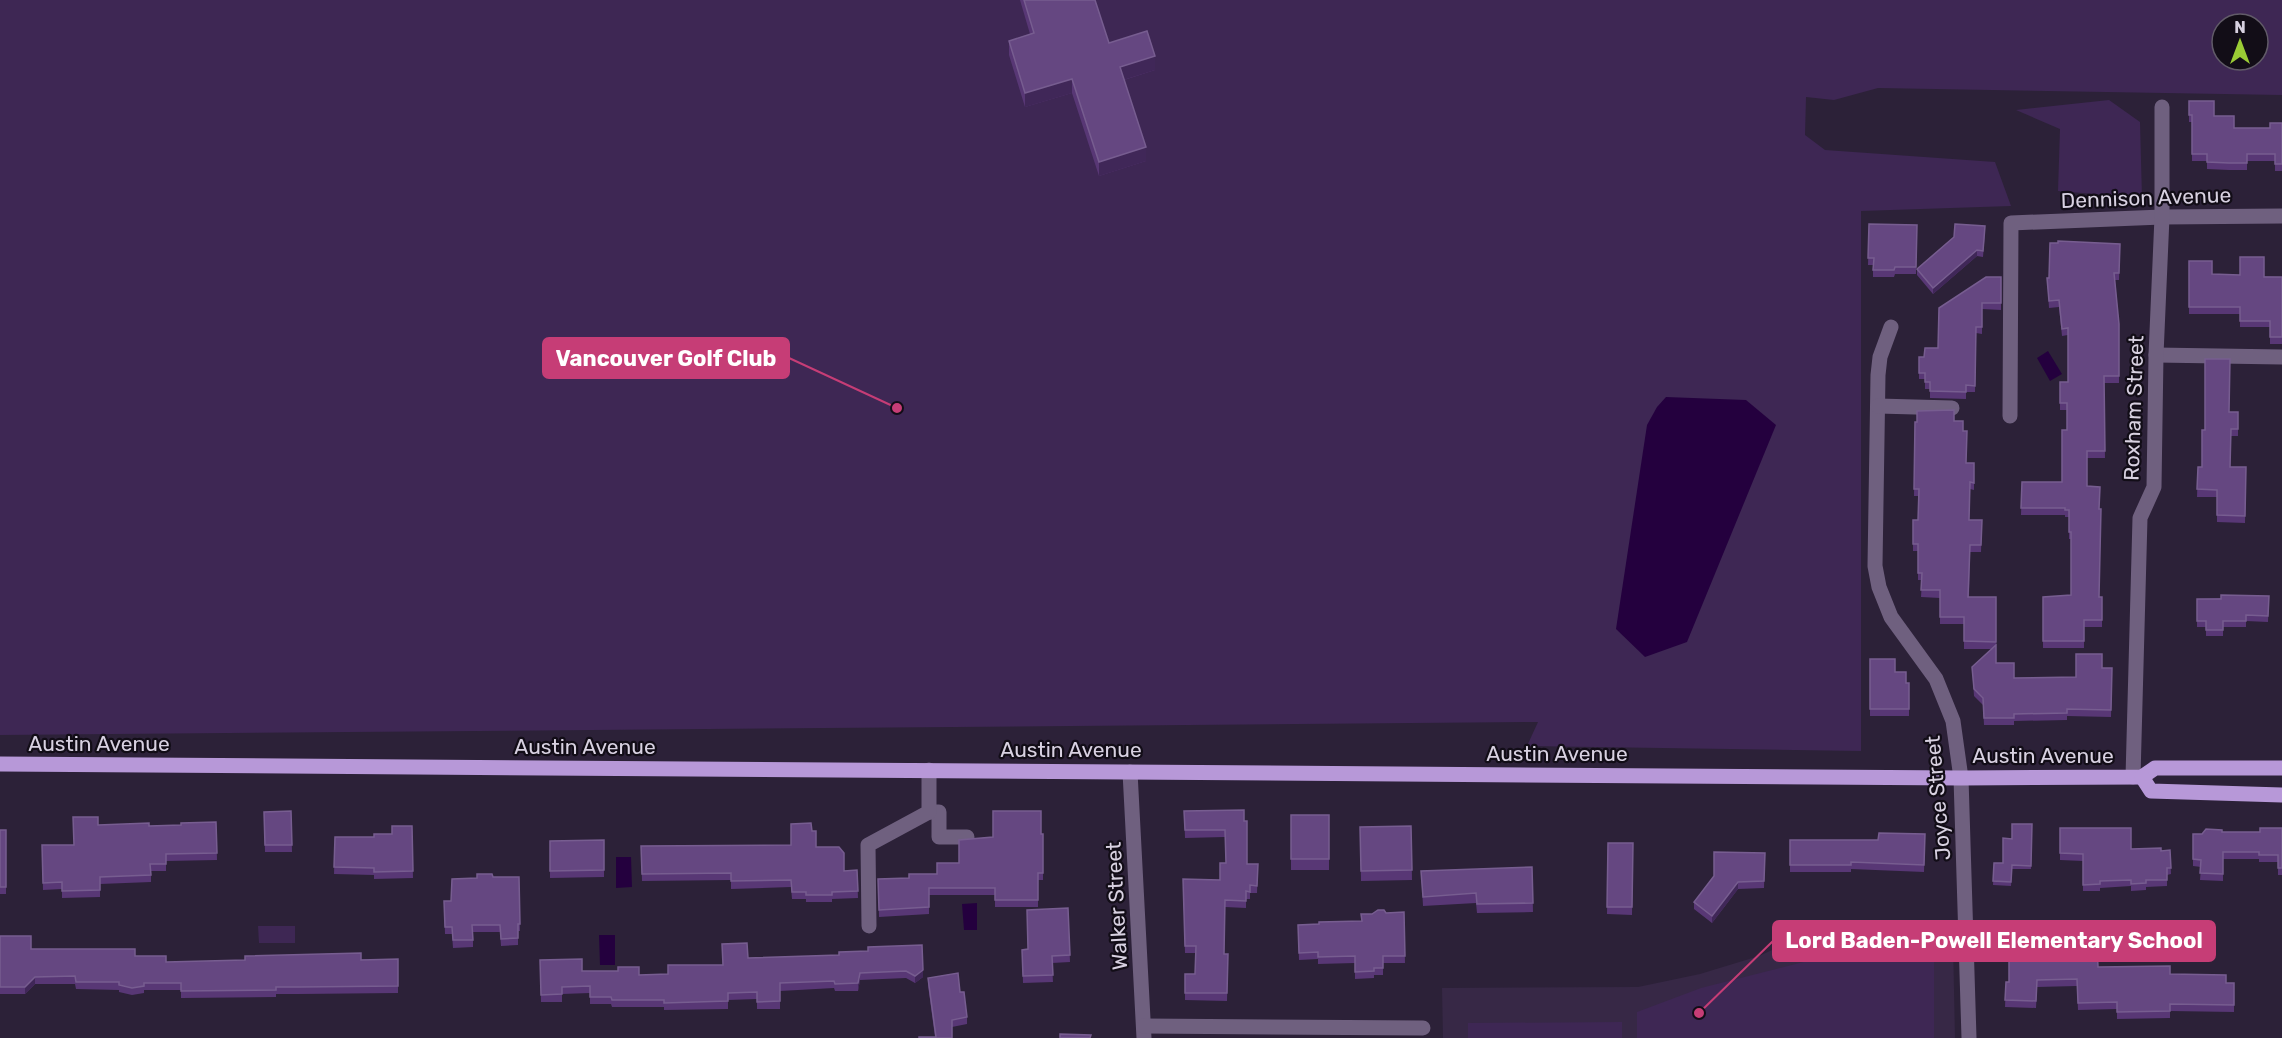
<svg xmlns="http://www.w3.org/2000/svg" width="2282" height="1038" font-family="Rubik,sans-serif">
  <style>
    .built { fill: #372846 }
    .green { fill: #3e2754; fill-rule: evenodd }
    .water { fill: #24003e }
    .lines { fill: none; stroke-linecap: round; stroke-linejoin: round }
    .minor { stroke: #6f607f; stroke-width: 15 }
    .major { stroke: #b798d8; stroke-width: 15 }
    .wall { fill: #583775 }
    .shaded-wall { fill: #402758 }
    .building { fill: #654781; stroke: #775d90; stroke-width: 1.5 }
    .labels { text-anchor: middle; stroke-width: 4.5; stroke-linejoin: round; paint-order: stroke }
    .street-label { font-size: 21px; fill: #d8d1e1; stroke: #120d17 }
    .leader { fill: none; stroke: #c63d76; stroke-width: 2 }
    .callout-dot { fill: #c63d76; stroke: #120d17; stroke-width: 2 }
    .callout { fill: #c63d76; stroke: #c63d76; stroke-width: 2 }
    .callout-label { font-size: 22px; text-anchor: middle; font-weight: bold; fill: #fff }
  </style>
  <rect width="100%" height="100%" fill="#2c2138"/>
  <polygon class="built" points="1799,938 1953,941 1955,1038 1443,1038 1442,988 1638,987 1700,974 1759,956"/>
  <g class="green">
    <path d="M0,0H2282V95L1878,88L1834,100L1806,97L1805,135L1825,150L1995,162L2011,206L1861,211V751L1527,746L1538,722L0,735ZM2222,24H2258V60H2222Z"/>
    <polygon points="2109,100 2140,122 2142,198 2058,191 2060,129 2016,110"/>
    <polygon points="258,926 295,926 295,943 259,943"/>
    <polygon points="1934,948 1934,1038 1637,1038 1637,1012 1701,988 1847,951"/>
    <polygon points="1622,1022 1622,1038 1468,1038 1468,1023"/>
  </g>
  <g class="water">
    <polygon points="2048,351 2062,374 2050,381 2037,358"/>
    <polygon points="1666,397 1746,400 1776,425 1687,642 1645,657 1616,629 1647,425 1657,407"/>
    <polygon points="616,857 631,857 632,887 616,888"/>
    <polygon points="977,903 977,930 964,930 962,904"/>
    <polygon points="599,935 615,935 615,965 600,965"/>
  </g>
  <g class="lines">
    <g class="minor">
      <polyline points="1891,327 1880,357 1878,375 1875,566 1879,587 1891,617 1936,679 1953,721 1961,778 1969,1038"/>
      <polyline points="2156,355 2282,357"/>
      <polyline points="1878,406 1952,408"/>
      <polyline points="2010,416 2011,223 2162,217 2282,216"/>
      <polyline points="1130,772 1144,1038"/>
      <polyline points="2133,777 2140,518 2154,487 2156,355 2162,217 2162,107"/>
      <polyline points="929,812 939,812 939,837 967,837"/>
      <polyline points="869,926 868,845 929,812 929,770"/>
      <polyline points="1144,1026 1423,1028"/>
    </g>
    <g class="major">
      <polyline points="0,764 1961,778 2142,777 2155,768 2282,768"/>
      <polyline points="2142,777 2151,791 2282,795"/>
    </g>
  </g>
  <g class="wall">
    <polygon points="1020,0 1095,0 1109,43 1155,70 1124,80 1146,161 1099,176 1072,93 1025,107 1009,55 1009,41 1030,34"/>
    <polygon points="2189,101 2234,128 2270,128 2282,123 2282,171 2275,171 2275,161 2247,161 2247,170 2229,170 2207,169 2207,161 2192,161 2192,122 2189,122"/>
    <polygon points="1869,224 1917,225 1916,274 1895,274 1894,277 1873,277 1873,265 1868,265"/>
    <polygon points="1985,232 1983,257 1977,256 1933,294 1917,275 1917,269"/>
    <polygon points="2120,244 2119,280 2115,280 2119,324 2119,383 2104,383 2105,458 2087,458 2087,486 2099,597 2102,597 2102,627 2084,627 2084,648 2043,648 2043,597 2071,595 2071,539 2069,539 2069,517 2065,517 2065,515 2021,515 2022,482 2062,482 2067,430 2067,410 2060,410 2060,382 2068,382 2068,335 2062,336 2059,307 2049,308 2047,278"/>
    <polygon points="2189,261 2212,274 2282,277 2282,344 2270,344 2270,327 2240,327 2240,314 2189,314"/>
    <polygon points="2001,277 2001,310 1982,309 1982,334 1976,333 1975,392 1966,392 1966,399 1930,398 1930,389 1925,389 1925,379 1919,379 1919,357 1924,357 1938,348"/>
    <polygon points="2229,412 2238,412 2238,436 2231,436 2230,467 2246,467 2245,523 2217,522 2217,497 2197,497 2198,467 2202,467 2205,430"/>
    <polygon points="1954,421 1963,431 1966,463 1974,463 1974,490 1970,489 1969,520 1982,520 1981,552 1970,552 1969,597 1996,597 1996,663 2014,678 2076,677 2102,668 2112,668 2111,717 2067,716 2067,720 2014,721 2014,725 1984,725 1983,705 1974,696 1972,667 1992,649 1964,649 1964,624 1940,624 1940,598 1921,597 1922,580 1918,580 1918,551 1913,551 1913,520 1918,520 1919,496 1914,496 1915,422"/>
    <polygon points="2269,596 2268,622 2246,621 2246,627 2223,627 2223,636 2206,636 2206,627 2197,627 2197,599"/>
    <polygon points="1870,659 1906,683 1909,683 1909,716 1870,716"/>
    <polygon points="291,811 292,852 265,852 264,812"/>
    <polygon points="1184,811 1244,821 1247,864 1258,864 1257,893 1250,893 1250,899 1246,899 1246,908 1225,907 1224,954 1228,954 1227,1001 1185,1000 1185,974 1195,974 1196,953 1185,953 1183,879 1220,880 1226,863 1225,837 1185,838"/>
    <rect x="1291" y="815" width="38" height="55"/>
    <polygon points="216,822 217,860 166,861 166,871 151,871 151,882 100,884 100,897 62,898 62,889 43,890 42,845 73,845 98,825 149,826 181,825"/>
    <polygon points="2032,824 2031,869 2012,869 2011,886 1993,885 1994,863 2003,863 2012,839"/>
    <polygon points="412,826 413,878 374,879 374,875 334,874 335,837 374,837 392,834"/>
    <polygon points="1411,826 1412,880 1361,881 1360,827"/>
    <polygon points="2060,828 2131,849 2161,851 2170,850 2171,874 2167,875 2167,886 2146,887 2146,890 2131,891 2131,886 2100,888 2100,891 2083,891 2083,861 2060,860"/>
    <polygon points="2282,828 2282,875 2278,875 2278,862 2259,862 2259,859 2223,859 2223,881 2200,880 2201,867 2193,866 2193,834 2202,834 2222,832 2260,832"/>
    <rect x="0" y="830" width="6" height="64"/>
    <polygon points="812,831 816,847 844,871 857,870 858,898 832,899 832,902 806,902 806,899 792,899 791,887 731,889 731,880 642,881 641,846 791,845"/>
    <polygon points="1041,834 1043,834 1043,880 1038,880 1038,907 995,907 995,895 929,895 929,914 879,917 878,879 909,878 937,874 959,863"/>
    <polygon points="1925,834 1924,872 1851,869 1851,872 1790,872 1790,840 1878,840"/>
    <polygon points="604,840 604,877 550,878 550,841"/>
    <polygon points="1608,843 1633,843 1632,915 1607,914"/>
    <polygon points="1765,853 1764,888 1738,889 1712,923 1694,909 1694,902"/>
    <polygon points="1532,867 1533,912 1477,913 1476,903 1423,906 1421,871"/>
    <polygon points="493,877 519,877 520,931 518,931 518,945 501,946 500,932 473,932 473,947 453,948 452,934 445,934 444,901 451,901"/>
    <polygon points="1068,908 1070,962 1052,963 1053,982 1023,983 1022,950 1028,949"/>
    <polygon points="1404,912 1405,963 1383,963 1383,975 1374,975 1374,978 1355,979 1355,963 1318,964 1318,959 1299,960 1298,925 1362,921 1386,913"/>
    <polygon points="2073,932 2090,944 2098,967 2170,974 2226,983 2234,983 2234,1012 2170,1011 2170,1018 2117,1019 2117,1009 2078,1010 2077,986 2037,987 2036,1008 2005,1007 2006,982 2009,982 2051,961"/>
    <polygon points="0,936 31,949 135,956 166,962 398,959 398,993 299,994 276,994 276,997 181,998 181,990 144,990 144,993 132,995 119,992 119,990 76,989 75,984 35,984 25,994 0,994"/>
    <polygon points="868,951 923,977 915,983 906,978 860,980 858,991 835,991 834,988 780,991 780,1009 757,1009 757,999 728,1000 728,1009 664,1010 664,1007 612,1007 611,1004 590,1004 590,993 562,994 562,1002 541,1002 540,960 582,971 639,975 668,974 722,965 748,958 839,955"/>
    <polygon points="928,978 960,992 967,1017 967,1024 952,1027 935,1037 928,985"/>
  </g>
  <g class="shaded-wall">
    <polygon points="1155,56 1155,70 1120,81 1120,67"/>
    <polygon points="1072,79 1072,93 1025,107 1025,93"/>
    <polygon points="1146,147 1146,161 1099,176 1099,162"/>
    <polygon points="1977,250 1977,256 1933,294 1933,288"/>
    <polygon points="1738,882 1738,889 1712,923 1712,916"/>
    <polygon points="923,970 923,977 915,983 915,976"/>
    <polygon points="860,973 860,980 858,991 858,983"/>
    <polygon points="35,977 35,984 25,994 25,987"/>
  </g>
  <g class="building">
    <polygon points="1024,0 1095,0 1109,43 1147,31 1155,56 1120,67 1146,147 1099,162 1072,79 1025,93 1009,41 1034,33"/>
    <polygon points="2189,101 2214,101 2214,116 2234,116 2234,128 2270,128 2270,123 2282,123 2282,164 2275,164 2275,154 2247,154 2247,163 2229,163 2207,162 2207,154 2192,154 2192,115 2189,115"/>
    <polygon points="1869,224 1917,225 1916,267 1895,267 1894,270 1873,270 1874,258 1868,258"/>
    <polygon points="1955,224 1985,226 1983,251 1977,250 1933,288 1917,269 1954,237"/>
    <polygon points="2058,241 2120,244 2119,273 2114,273 2119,324 2119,376 2104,376 2105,451 2087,451 2087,486 2100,487 2099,509 2101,509 2099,597 2102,597 2102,620 2084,620 2084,641 2043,641 2043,597 2071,595 2071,532 2069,532 2069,510 2065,510 2065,508 2021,508 2022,482 2062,482 2062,430 2067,430 2067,403 2060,403 2060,382 2068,382 2068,328 2062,329 2059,300 2049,301 2047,278 2049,278 2050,243 2058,243"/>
    <polygon points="2240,257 2264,257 2264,277 2282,277 2282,337 2270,337 2270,321 2240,321 2240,307 2189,307 2189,261 2212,261 2212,274 2240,275"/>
    <polygon points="1986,277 2001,277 2001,303 1982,303 1982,327 1976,327 1975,386 1966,385 1966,392 1930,391 1930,382 1925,382 1925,373 1919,373 1919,357 1924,357 1925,348 1938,348 1939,308"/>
    <polygon points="2205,359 2230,359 2229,412 2238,412 2238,429 2231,429 2230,467 2246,467 2245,516 2217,515 2217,490 2197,489 2198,467 2202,467 2202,430 2205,430"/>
    <polygon points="1954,410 1954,421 1963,421 1963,431 1967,431 1966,463 1974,463 1974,483 1970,482 1969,520 1982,520 1981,545 1970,545 1968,597 1996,597 1996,642 1964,641 1964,617 1940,617 1940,590 1921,590 1922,573 1918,573 1918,544 1913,544 1913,520 1918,520 1919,489 1914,489 1915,422 1917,422 1917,411"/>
    <polygon points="2221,595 2269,596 2268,616 2246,615 2246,621 2223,621 2223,630 2206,630 2206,621 2197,621 2197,599 2221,599"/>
    <polygon points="1996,645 1996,663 2014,663 2014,678 2076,677 2076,654 2102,654 2102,668 2112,668 2111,710 2067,709 2067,713 2014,714 2014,718 1984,718 1983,698 1974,689 1972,667"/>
    <polygon points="1870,659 1895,659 1895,672 1906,672 1906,683 1909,683 1909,709 1870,709"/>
    <polygon points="1244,810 1244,821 1247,821 1247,864 1258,864 1257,886 1250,885 1250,892 1246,891 1246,901 1225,900 1224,954 1228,954 1227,993 1185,993 1185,974 1195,974 1196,946 1185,946 1183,879 1220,880 1220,863 1226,863 1225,830 1185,830 1184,811"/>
    <polygon points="291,811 292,845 265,845 264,812"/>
    <polygon points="993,811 1041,811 1041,834 1043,834 1043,873 1038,873 1038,900 995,900 995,888 929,888 929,907 879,910 878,879 909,878 909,874 937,874 937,863 959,863 959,840 993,837"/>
    <rect x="1291" y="815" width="38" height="44"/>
    <polygon points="73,817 98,817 98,825 149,823 149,826 181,825 181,823 216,822 217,853 166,854 166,864 150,864 151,875 100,877 100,890 62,891 62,882 43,883 42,845 74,845"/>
    <polygon points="811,823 812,831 816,831 816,847 839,847 844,853 844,871 857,870 858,891 832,892 832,895 806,895 806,892 792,892 791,880 731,881 731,873 642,874 641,846 791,845 791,824"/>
    <polygon points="2012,824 2032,824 2031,866 2012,865 2011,882 1993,881 1994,863 2003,863 2003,838 2012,839"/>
    <polygon points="392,826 412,826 413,871 374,872 374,868 334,867 335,837 374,837 374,834 392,834"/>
    <polygon points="1411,826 1412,870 1361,871 1360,827"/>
    <polygon points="2060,828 2131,828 2131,849 2161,848 2161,851 2170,850 2171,868 2167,868 2167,880 2146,880 2146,883 2131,884 2131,880 2100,881 2100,884 2083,885 2083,854 2060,853"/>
    <polygon points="2260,828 2282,828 2282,868 2278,868 2278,855 2259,855 2259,852 2223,852 2223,874 2200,873 2201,860 2193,859 2193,834 2202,834 2206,829 2222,830 2222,832 2260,832"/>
    <rect x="0" y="830" width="6" height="57"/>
    <polygon points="1879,833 1925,834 1924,865 1851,862 1851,865 1790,865 1790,840 1878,840"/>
    <polygon points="604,840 604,870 550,871 550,841"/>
    <polygon points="1608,843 1633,843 1632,907 1607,907"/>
    <polygon points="1714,852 1765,853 1764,881 1738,882 1712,916 1694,902 1714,876"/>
    <polygon points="1532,867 1533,903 1477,904 1476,893 1423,897 1421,871"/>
    <polygon points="477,874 492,874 493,877 519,877 520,924 518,924 518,938 501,939 500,925 472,925 473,940 453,940 452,927 445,927 444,901 451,901 452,879 477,878"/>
    <polygon points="1068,908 1070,955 1052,956 1053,975 1023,976 1022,950 1028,949 1027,910"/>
    <polygon points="1378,910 1384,910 1386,913 1404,912 1405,956 1383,956 1383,968 1374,968 1374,971 1355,972 1355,956 1318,957 1318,952 1299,953 1298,925 1319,924 1319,922 1362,921 1361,914 1372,914"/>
    <polygon points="2073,923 2073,932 2090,932 2090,944 2097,944 2098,967 2170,966 2170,974 2226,975 2226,983 2234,983 2234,1005 2170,1004 2170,1011 2117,1012 2117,1002 2078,1003 2077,979 2037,980 2036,1001 2005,1000 2006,982 2009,982 2009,960 2051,961 2050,924"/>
    <polygon points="0,936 31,936 31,949 135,949 135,956 166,956 166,962 245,960 245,956 361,953 361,960 398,959 398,986 299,987 276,987 276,990 181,991 181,983 144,983 144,986 132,988 119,985 119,982 76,982 75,976 35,977 25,987 0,987"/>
    <polygon points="747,943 748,958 839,955 839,952 868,951 868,947 922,945 923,970 915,976 906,971 860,973 858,983 835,984 834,981 780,983 780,1001 757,1002 757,992 728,993 728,1001 664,1003 664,1000 612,1000 611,997 590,997 590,986 562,987 562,994 541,995 540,960 582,959 582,971 618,971 618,967 639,967 639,975 668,974 668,965 723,965 722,944"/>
    <polygon points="958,973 960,992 964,992 967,1017 952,1020 952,1038 919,1038 919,1037 936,1037 928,978"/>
    <polygon points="1060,1034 1091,1035 1090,1038 1060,1038"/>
  </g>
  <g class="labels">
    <g class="street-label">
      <text transform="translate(2146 198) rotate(-2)" y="7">Dennison Avenue</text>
      <text transform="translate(2134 408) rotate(-88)" y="7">Roxham Street</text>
      <text x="99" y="751">Austin Avenue</text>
      <text x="585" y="754">Austin Avenue</text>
      <text x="1071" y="757">Austin Avenue</text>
      <text x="1557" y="761">Austin Avenue</text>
      <text x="2043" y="763">Austin Avenue</text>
      <text transform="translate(1938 798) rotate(-95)" y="7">Joyce Street</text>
      <text transform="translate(1117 906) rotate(-93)" y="7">Walker Street</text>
    </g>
  </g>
  <path class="leader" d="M897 408L789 358M1699 1013L1773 941"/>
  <g class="callout-dot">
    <circle cx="897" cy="408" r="6"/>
    <circle cx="1699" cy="1013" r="6"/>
  </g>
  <g class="callout">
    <rect x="543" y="338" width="246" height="40" rx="6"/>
    <rect x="1773" y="921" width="442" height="40" rx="6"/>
  </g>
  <g class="callout-label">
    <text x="666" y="366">Vancouver Golf Club</text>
    <text x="1994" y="948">Lord Baden-Powell Elementary School</text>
  </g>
  <g transform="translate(2240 42)"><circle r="28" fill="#120d17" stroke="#615b68" stroke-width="1.5"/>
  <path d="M0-4.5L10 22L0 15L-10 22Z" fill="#9acb35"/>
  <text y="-9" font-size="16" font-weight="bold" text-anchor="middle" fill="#d8d1e1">N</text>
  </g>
</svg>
